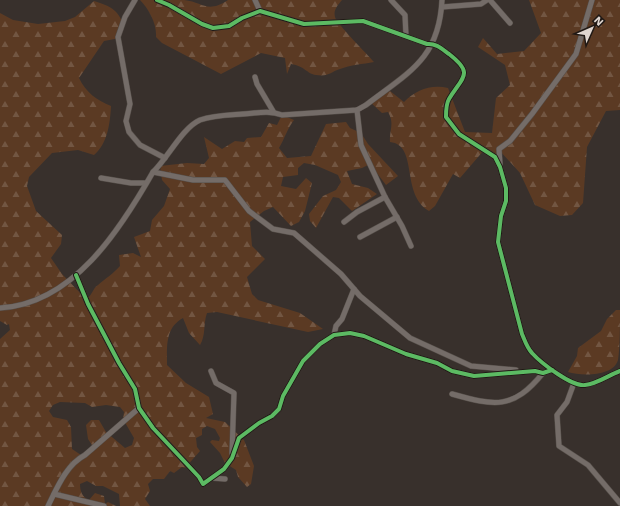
<svg xmlns="http://www.w3.org/2000/svg" width="620" height="506" font-family="'Work Sans',sans-serif">
  <style>
    .forest { fill: url(#forest-firs); fill-rule: evenodd }
    .lines { fill: none; stroke-linecap: round; stroke-linejoin: round }
    .minor-casing { stroke: #554e49; stroke-width: 6 }
    .minor { stroke: #746c68; stroke-width: 5 }
    .cycleway-casing { stroke: #201915; stroke-width: 6 }
    .cycleway { stroke: #5cba63; stroke-width: 4 }
  </style>
  <defs>
    <pattern id="forest-firs" width="22" height="20" patternUnits="userSpaceOnUse"><rect width="22" height="20" fill="#5b3a23"/><path d="M5 1l3.5 6h-7zM16 11l3.5 6h-7z" fill="#725642"/></pattern>
  </defs>
  <rect width="100%" height="100%" fill="#38302c"/>
  <g class="forest">
    <path d="M140,0C154,0 170,0 184,0C203,2 207,14 228,0H342C338,5 333,10 335,17C336,23 368,55 374,62C363,64 350,65 340,69C330,72 329,77 316,75C307,74 305,66 291,64L287,74L285,58L261,53L221,74L162,43L156,37C157,24 149,9 140,0Z"/>
    <path d="M529,0H620V110L606,111L587,147L583,203L572,215L560,216L535,205L520,173L499,150L500,167L485,149L460,178L453,174L435,206L429,211C400,194 419,145 390,142C389,130 395,124 388,112L382,113L370,102L390,91L404,102C416,90 431,84 448,88L465,132L492,133L496,98L510,85L505,65L478,47L483,38L497,54L524,51L541,33Z"/>
    <path d="M94,1C111,6 120,11 124,28L120,38L104,41L79,78C86,93 97,100 111,106C110,123 108,143 94,155L78,150L52,153L29,177L27,186L36,211L62,235L61,244L51,258L62,274L86,299C93,295 92,289 98,285C106,278 113,274 120,266L119,255L133,253L141,257L134,237L150,231L152,220L164,206L170,189L162,180L160,166L187,163L204,164L209,158L204,137L222,149L235,141L244,142L247,138L261,137L269,123L277,125L282,115L294,120C287,129 285,138 279,148L287,158L311,156L326,124L346,122L350,128L361,133L368,144L398,176L386,185L370,164L362,168L347,171L352,184L368,188L377,194L352,211L339,198L333,197L316,228L310,221L309,214L323,196L336,190L341,182L338,175L315,165L304,163L298,168V175L283,177L281,186L296,189L306,178L312,183L305,211L299,222L291,226L273,207L264,211L250,222L252,246L265,259L247,277L252,294L258,300L300,313L323,329L308,332L217,312L207,313C203,324 206,335 200,345L189,333L183,318C165,328 167,346 167,365L186,383L209,397L213,414L206,418L225,422L244,440L254,466L251,484L247,487L238,477L236,470L225,463L220,453L210,442L212,440L219,441L220,438L215,429L207,426L202,429V435L196,438L197,447L200,451L185,468L182,467L174,473L170,471L164,479H153L148,484L150,491L145,499L150,506H120L119,494L103,486H96L87,481L80,484C80,491 82,497 89,500L95,493L104,496L105,504L108,502L116,506H0V339L10,330L9,324L7,325L0,321V13L13,20L38,24L65,21L75,17ZM60,402L85,403L92,407L106,405L120,407L124,412L123,419L134,438L132,445L125,448L106,432L99,420H91L86,425L88,439L92,445L90,452L84,457L72,449L71,427L67,420L53,417L49,411L53,405Z"/>
    <path d="M616,310H620C620,323 620,348 618,360C613,377 581,376 568,372L577,356L578,348L601,331L607,319Z"/>
  </g>
  <g class="lines">
    <defs>
      <g id="minor">
        <polyline points="135,0 125,17 118,37 130,104 126,121 129,132 140,145 165,158"/>
        <path d="M157,0L169,5L202,24L213,28L229,26L242,18L260,11L304,24L363,21L427,44C436,43 442,49 449,54C475,74 462,77 449,99C446,104 446,112 446,117L459,134L495,157L500,167L506,188V201L501,216L498,242L522,334C525,341 527,348 532,353C541,363 572,387 585,385C597,384 609,375 620,371"/>
        <polyline points="255,0 260,11"/>
        <polyline points="391,0 405,15 406,36"/>
        <polyline points="490,0 510,23"/>
        <polyline points="442,7 481,4 487,0"/>
        <polyline points="255,77 257,84 273,111"/>
        <polyline points="357,110 361,145 385,197 402,226 411,246"/>
        <polyline points="500,164 499,149 510,141 532,114 576,54 592,0"/>
        <polyline points="153,172 193,180 225,180 249,211 273,229 294,233 341,274 360,296 410,338 471,366 516,370"/>
        <polyline points="101,178 131,183 146,183"/>
        <polyline points="344,222 357,212 385,197"/>
        <polyline points="360,237 397,217"/>
        <polyline points="76,275 88,304 119,363 135,389 139,408 153,428 199,477 203,484 224,469 232,458 239,438 259,423 272,416 279,409 283,396 303,361 320,344 334,335 350,333 364,336 406,354 437,363 452,371 474,376 535,371 543,373 552,370"/>
        <path d="M0,308C73,304 120,230 153,172C168,158 182,128 200,120C214,115 229,115 243,114C257,113 269,110 282,115L357,110L366,105C409,72 439,59 442,0"/>
        <polyline points="334,335 336,326 342,319 354,289"/>
        <polyline points="211,371 216,383 234,393 232,453"/>
        <polyline points="574,383 567,402 557,415 559,446 588,465 620,503"/>
        <path d="M452,394C495,406 513,410 543,373"/>
        <polyline points="212,478 225,479"/>
        <polyline points="54,494 104,506"/>
        <path d="M48,506C57,488 66,465 85,455L139,408"/>
      </g>
    </defs>
    <use href="#minor" class="minor-casing"/>
    <use href="#minor" class="minor"/>
    <defs>
      <g id="cycleway">
        <path d="M157,0L169,5L202,24L213,28L229,26L242,18L260,11L304,24L363,21L427,44C436,43 442,49 449,54C475,74 462,77 449,99C446,104 446,112 446,117L459,134L495,157L500,167L506,188V201L501,216L498,242L522,334C525,341 527,348 532,353C541,363 572,387 585,385C597,384 609,375 620,371"/>
        <polyline points="76,275 88,304 119,363 135,389 139,408 153,428 199,477 203,484 224,469 232,458 239,438 259,423 272,416 279,409 283,396 303,361 320,344 334,335 350,333 364,336 406,354 437,363 452,371 474,376 535,371 543,373 552,370"/>
      </g>
    </defs>
    <use href="#cycleway" class="cycleway-casing"/>
    <use href="#cycleway" class="cycleway"/>
  </g>
  <g transform="translate(592 28) rotate(45)" stroke="#201915" stroke-width="3" paint-order="stroke">
  <path d="M0-3L7 15L0 10L-7 15Z" fill="#dfd6d0"/>
  <text y="-6" font-size="11" font-weight="bold" text-anchor="middle" fill="#dfd6d0">N</text>
  </g>
</svg>
